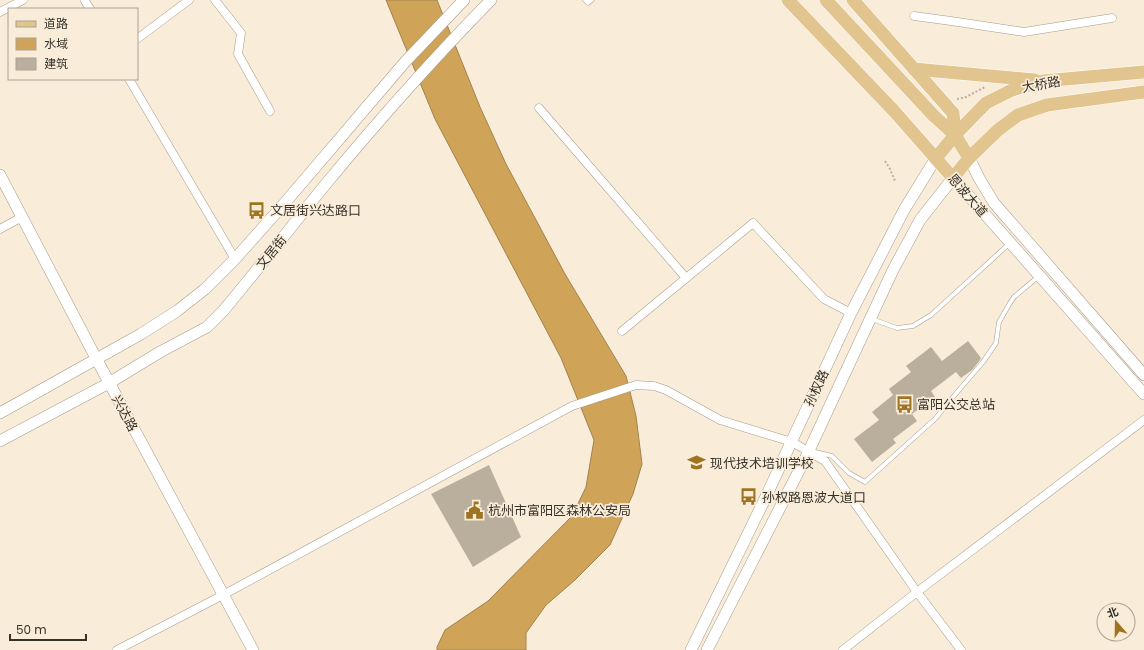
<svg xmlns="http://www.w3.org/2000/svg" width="1144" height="650" font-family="Poppins,'Noto Sans SC',sans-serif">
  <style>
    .water { fill: #cfa459; stroke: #a1824b }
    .building { fill: #baaf9d }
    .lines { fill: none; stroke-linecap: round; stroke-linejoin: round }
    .lane-casing { stroke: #a69b8a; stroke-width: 5 }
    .street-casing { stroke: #a69b8a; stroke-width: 9 }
    .secondary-casing { stroke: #a69b8a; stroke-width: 12 }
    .primary-casing { stroke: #fff; stroke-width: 14 }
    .path { stroke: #b9b0a0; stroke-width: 2; stroke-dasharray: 2 2; stroke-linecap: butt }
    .lane { stroke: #fff; stroke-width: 4 }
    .street { stroke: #fff; stroke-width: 8 }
    .secondary { stroke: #fff; stroke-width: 11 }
    .primary { stroke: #e2c48e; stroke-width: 13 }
    .labels { text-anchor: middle; stroke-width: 3.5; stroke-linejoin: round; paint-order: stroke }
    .street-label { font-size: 13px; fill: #36322a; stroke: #f9edda }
    .poi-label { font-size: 13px; fill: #36322a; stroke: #f9edda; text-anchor: start }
  </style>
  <rect width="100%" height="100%" fill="#f9edda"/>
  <polygon class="water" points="386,0 437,0 480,107 506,164 565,274 626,376 636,416 642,464 633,494 610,545 575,580 546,605 526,633 526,650 437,650 437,647 445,630 488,601 572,516 586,487 594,440 561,358 435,119"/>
  <g class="building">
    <polygon points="968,341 981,358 980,360 972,370 961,378 956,372 931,391 935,397 912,414 917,421 893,439 896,443 872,462 854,439 879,420 872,412 893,395 889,389 911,372 906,366 931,347 942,361"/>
    <polygon points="489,465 521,537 473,567 431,494"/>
  </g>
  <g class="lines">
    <defs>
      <g id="lane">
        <polyline points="585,0 588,3 592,0"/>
        <polyline points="872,319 897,328 913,326 931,315 1009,244"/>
        <polyline points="815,452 832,456 849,473 865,482 935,419 948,403 983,362 996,343 999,322 1010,303 1014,297 1039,276"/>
      </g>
      <g id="street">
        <polyline points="215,0 241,33 238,54 270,111"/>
        <polyline points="85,1 90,9"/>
        <polyline points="0,12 23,0"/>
        <polyline points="914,16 951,21 1024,32 1112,18"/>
        <polyline points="137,39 189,0"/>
        <polyline points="129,79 235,259"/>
        <polyline points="539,108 686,278"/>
        <polyline points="0,229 22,217"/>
        <polyline points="622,331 753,223 824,299 851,313"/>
        <polyline points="117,650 223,595 572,406 636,385 654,386 666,390 720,420 792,442 825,461 917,592 961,650"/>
        <polyline points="843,650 917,592 1144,420"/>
      </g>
      <g id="secondary">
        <polyline points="969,158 979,178 994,203 1144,375"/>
        <polyline points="0,175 97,360 253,650"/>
        <polyline points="0,413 141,334 177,311 205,289 235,259 283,205 405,62 464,0"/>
        <path d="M0,441L109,383L160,352L207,327L224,310C258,269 291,227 325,185C378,121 433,59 491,0"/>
        <polyline points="691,650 763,503 851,313 904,210 936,158"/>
        <polyline points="707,650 806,457 893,270 920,220 953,178 1144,394"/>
      </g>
      <g id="primary">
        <polyline points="788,0 894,111 953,178 969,158 998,130 1018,115 1047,105 1144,92"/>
        <polyline points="826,0 934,116 955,135 969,158"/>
        <polyline points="853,0 953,113 955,135"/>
        <polyline points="914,69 1035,80"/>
        <polyline points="936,158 955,135 986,103 1012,90 1043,81 1144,72"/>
      </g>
    </defs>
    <use href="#lane" class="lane-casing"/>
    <use href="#street" class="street-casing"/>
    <use href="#secondary" class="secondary-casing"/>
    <use href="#primary" class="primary-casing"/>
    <g class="path">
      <polyline points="957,99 966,97 985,87"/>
      <polyline points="885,161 890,169 895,181"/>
    </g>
    <use href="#lane" class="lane"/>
    <use href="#street" class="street"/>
    <use href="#secondary" class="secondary"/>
    <use href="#primary" class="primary"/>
  </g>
  <defs>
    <symbol id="bus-bare" viewBox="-9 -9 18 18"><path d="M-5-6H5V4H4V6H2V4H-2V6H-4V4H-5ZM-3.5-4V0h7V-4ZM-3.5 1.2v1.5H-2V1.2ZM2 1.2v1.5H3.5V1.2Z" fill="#9e7423" stroke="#f9edda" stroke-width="2.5" paint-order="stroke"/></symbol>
    <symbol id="school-bare" viewBox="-9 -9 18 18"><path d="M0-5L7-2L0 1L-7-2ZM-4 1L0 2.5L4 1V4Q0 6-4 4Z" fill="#9e7423" stroke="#f9edda" stroke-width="2.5" paint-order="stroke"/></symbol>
    <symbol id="civic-bare" viewBox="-9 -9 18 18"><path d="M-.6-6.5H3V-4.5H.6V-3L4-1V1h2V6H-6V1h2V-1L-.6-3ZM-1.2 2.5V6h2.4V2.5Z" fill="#9e7423" stroke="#f9edda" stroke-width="2.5" paint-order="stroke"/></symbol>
  </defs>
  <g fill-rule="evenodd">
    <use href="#bus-bare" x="244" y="198" width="25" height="25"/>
    <use href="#bus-bare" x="892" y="392" width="25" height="25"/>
    <use href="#school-bare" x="684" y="450" width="25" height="25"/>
    <use href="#bus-bare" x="736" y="484" width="25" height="25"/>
    <use href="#civic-bare" x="462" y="498" width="25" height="25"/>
  </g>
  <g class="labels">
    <g class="street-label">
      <text transform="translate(1041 84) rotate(-10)" y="5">大桥路</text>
      <text transform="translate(968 195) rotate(49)" y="5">恩波大道</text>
      <text transform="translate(271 252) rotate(-51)" y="5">文居街</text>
      <text transform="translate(816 388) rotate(-65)" y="5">孙权路</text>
      <text transform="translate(125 413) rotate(62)" y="5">兴达路</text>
    </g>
    <g class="poi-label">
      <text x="270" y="215">文居街兴达路口</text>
      <text x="917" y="409">富阳公交总站</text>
      <text x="710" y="468">现代技术培训学校</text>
      <text x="762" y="502">孙权路恩波大道口</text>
      <text x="488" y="515">杭州市富阳区森林公安局</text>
    </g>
  </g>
  <rect x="8" y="8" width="130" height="72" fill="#f9edda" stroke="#aba294"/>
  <rect x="16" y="21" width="20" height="6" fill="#e2c48e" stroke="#aba294"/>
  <text x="44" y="28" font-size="12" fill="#36322a">道路</text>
  <rect x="16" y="38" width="20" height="12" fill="#cfa459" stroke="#aba294"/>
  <text x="44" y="48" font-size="12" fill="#36322a">水域</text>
  <rect x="16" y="58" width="20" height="12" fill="#baaf9d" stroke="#aba294"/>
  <text x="44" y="68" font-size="12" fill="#36322a">建筑</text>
  <g transform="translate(1116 622) rotate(340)"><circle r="19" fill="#f9edda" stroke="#aba294"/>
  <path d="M0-3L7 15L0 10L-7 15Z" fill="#9e7423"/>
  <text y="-6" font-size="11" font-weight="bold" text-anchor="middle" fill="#36322a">北</text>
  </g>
  <path d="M10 634v6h76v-6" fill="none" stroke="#36322a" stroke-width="2"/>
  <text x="16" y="634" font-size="12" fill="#36322a" stroke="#f9edda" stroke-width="3" paint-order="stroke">50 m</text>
</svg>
